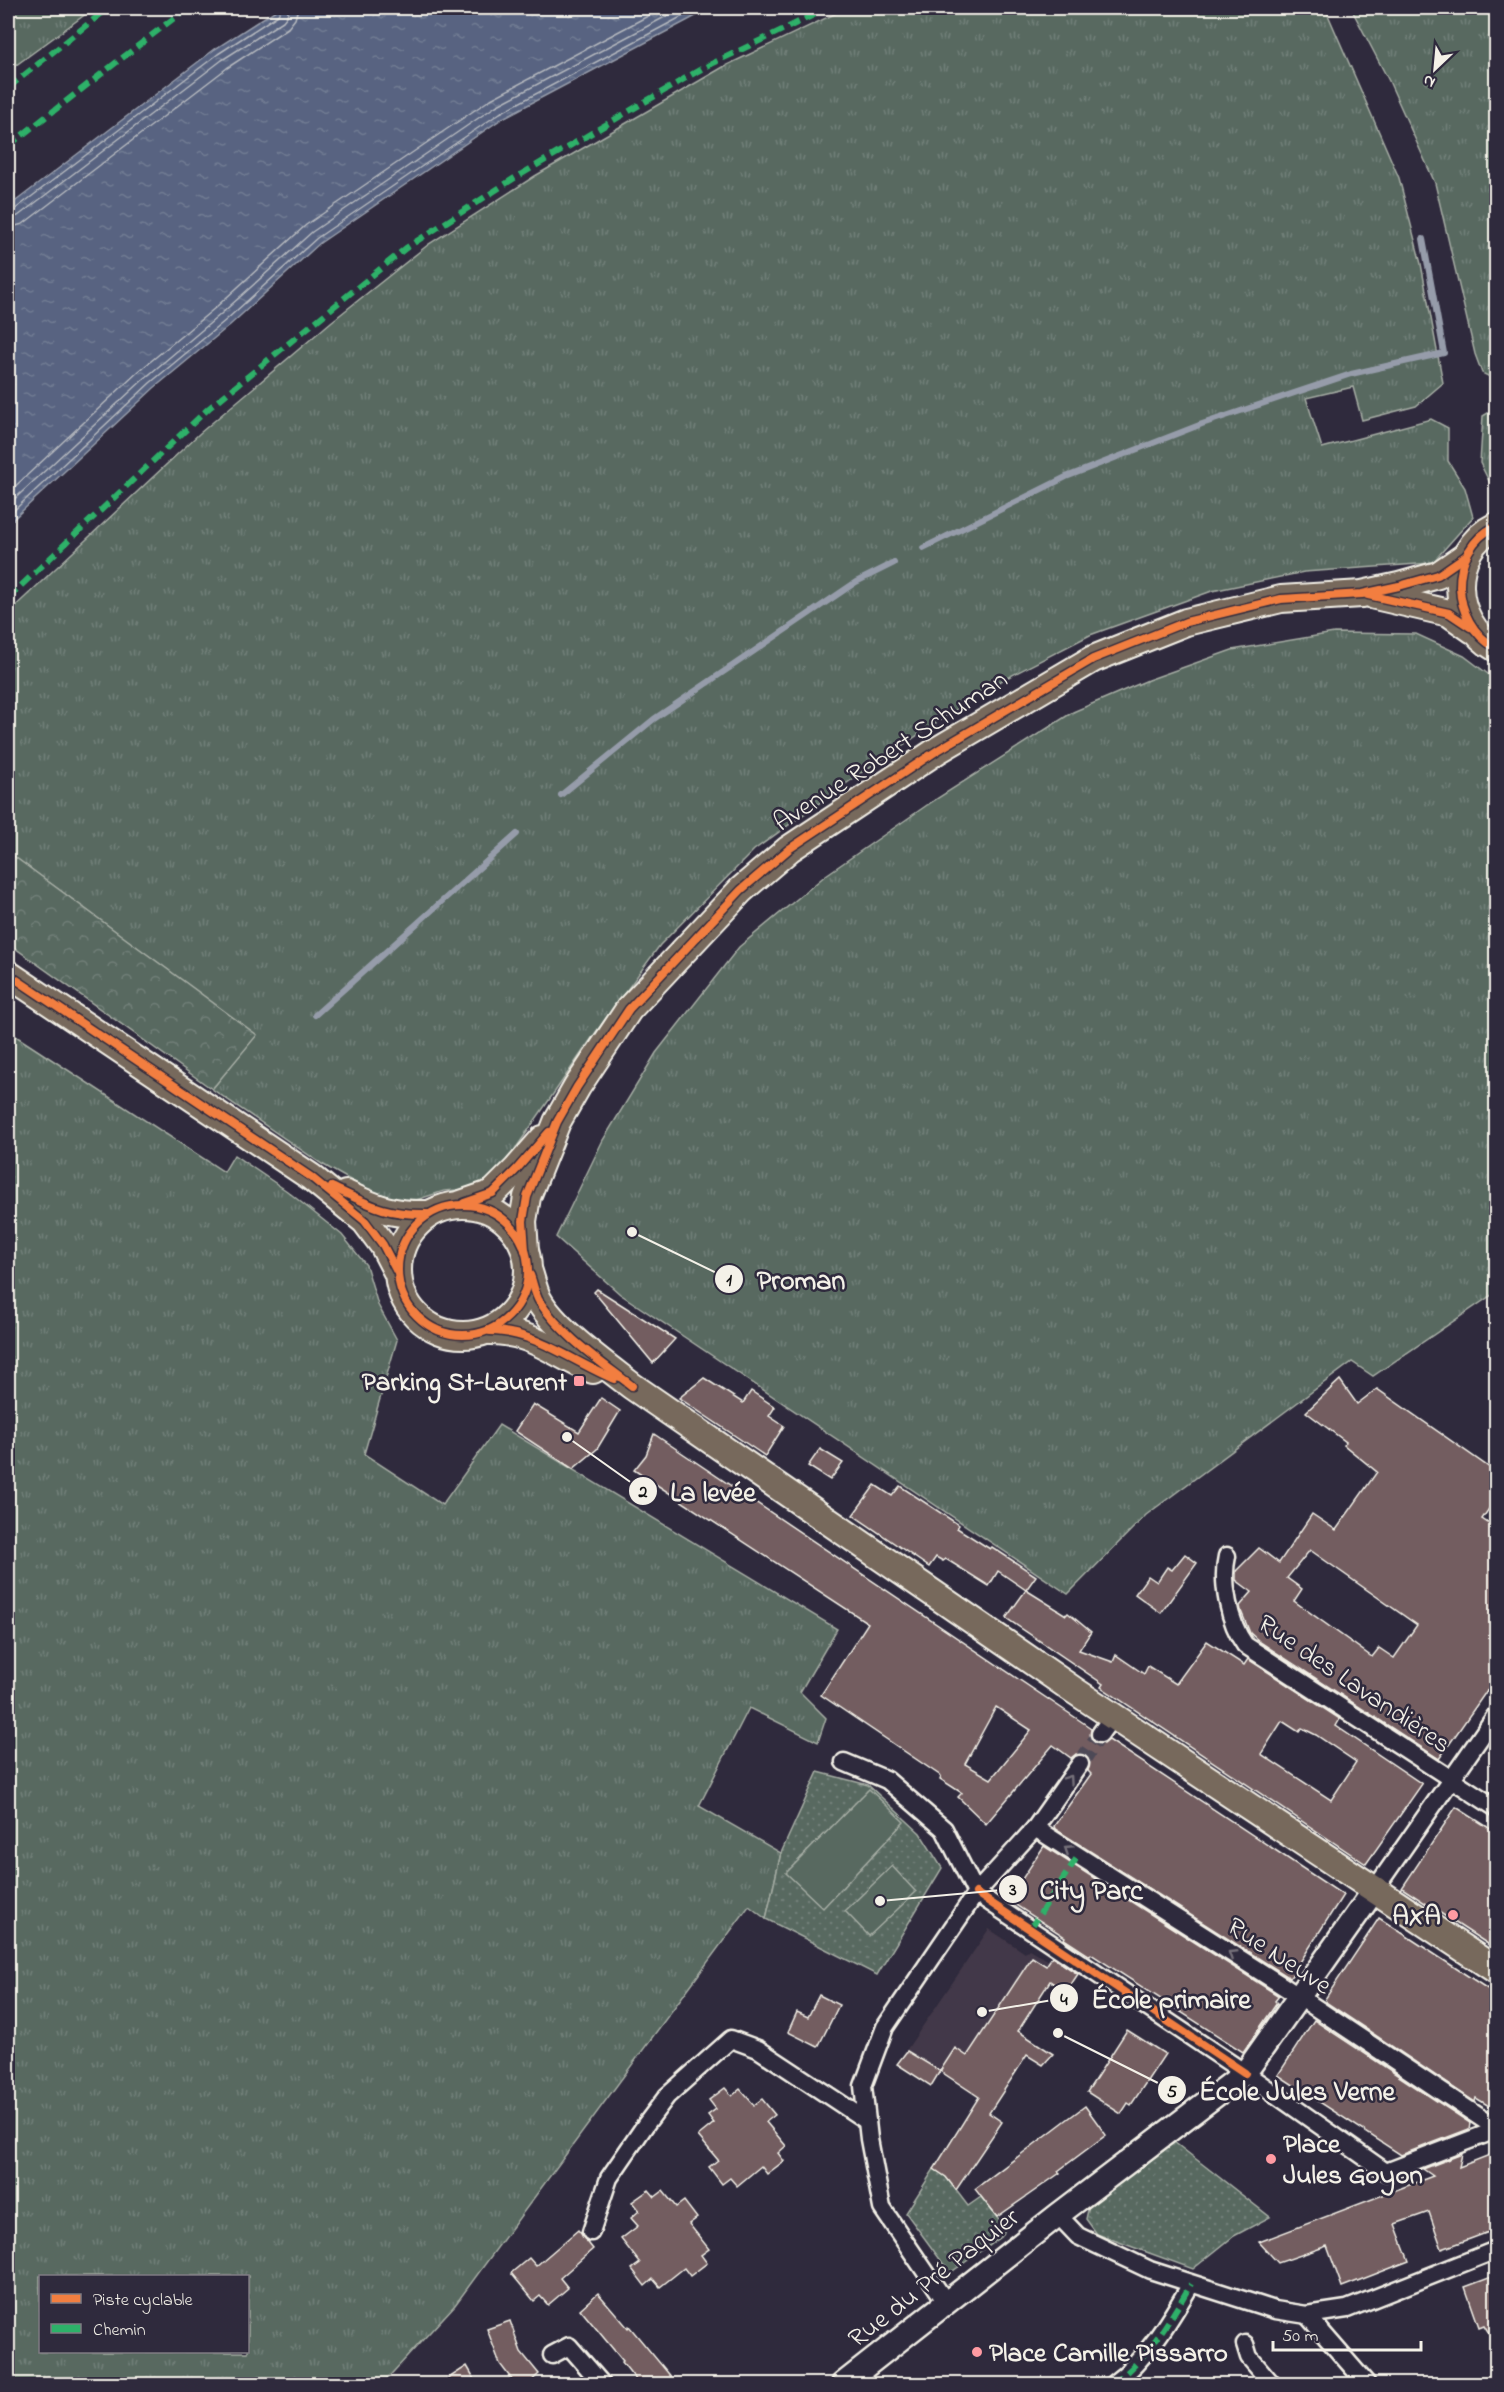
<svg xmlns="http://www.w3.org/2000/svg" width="1504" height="2392" font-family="'Indie Flower',sans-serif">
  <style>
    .built { fill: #433948 }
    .grass { fill: url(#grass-tufts); stroke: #a6ada4; stroke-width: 1.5; fill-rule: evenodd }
    .forest { fill: url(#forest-crowns); stroke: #a6ada4; stroke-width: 1.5 }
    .park { fill: url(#park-dots); stroke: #a6ada4; stroke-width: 1.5 }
    .pitch { fill: #586961; stroke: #a6ada4; stroke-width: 1.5 }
    .water { fill: url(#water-ripples); stroke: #969caa; stroke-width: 1.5 }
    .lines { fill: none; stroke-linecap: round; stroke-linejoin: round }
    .shore { stroke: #b6b9bf; stroke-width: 1.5 }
    .stream { stroke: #969caa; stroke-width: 6 }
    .building { fill: #735d60; stroke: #f4f1e8; stroke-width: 1.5; fill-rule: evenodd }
    .street-tunnel { stroke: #4d4857; stroke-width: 16; stroke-dasharray: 16 8; stroke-linecap: butt }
    .street-casing { stroke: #f4f1e8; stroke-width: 21 }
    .secondary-casing { stroke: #f4f1e8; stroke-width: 27 }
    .primary-casing { stroke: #f4f1e8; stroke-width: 30 }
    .street { stroke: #2f2a3d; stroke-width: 16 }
    .secondary { stroke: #2f2a3d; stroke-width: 22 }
    .primary { stroke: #77695c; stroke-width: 26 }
    .quiet { stroke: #2db169; stroke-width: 6; stroke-dasharray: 12 6; stroke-linecap: butt }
    .cycleway-casing { stroke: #2f2a3d; stroke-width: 11 }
    .cycleway { stroke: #f27e40; stroke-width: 8 }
    .oneway { stroke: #747079 }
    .poi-dot { fill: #ff9aa2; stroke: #2f2a3d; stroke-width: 2 }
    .labels { text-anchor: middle; stroke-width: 5; stroke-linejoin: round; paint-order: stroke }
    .street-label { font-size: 27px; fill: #f4f1e8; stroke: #2f2a3d }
    .poi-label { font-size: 27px; font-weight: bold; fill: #f4f1e8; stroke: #2f2a3d; text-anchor: end }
    .leader { fill: none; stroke: #f4f1e8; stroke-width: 2 }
    .callout-dot { fill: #f4f1e8; stroke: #2f2a3d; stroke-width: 2 }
    .mark-label { font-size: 18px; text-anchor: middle; font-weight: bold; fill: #111 }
    .callout-label { font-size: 28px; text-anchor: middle; font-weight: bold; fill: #f4f1e8; stroke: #2f2a3d; stroke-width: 5; stroke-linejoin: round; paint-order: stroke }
  </style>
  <defs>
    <pattern id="grass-tufts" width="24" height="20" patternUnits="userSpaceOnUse" patternTransform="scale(1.5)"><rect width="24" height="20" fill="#586961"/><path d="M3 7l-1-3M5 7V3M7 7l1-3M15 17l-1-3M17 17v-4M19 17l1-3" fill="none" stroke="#717f78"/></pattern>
    <pattern id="forest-crowns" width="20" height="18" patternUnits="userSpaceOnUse" patternTransform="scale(1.5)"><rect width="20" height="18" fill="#586961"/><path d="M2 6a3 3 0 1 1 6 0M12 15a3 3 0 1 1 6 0" fill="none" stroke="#717f78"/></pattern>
    <pattern id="park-dots" width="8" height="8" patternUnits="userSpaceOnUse" patternTransform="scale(1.5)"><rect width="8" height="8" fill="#586961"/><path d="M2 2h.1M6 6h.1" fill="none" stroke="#717f78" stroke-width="1.8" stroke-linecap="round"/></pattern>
    <pattern id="water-ripples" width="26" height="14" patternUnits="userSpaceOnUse" patternTransform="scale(1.5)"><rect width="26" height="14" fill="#586481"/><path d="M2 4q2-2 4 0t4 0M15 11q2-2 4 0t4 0" fill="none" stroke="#717b93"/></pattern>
  </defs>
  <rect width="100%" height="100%" fill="#2f2a3d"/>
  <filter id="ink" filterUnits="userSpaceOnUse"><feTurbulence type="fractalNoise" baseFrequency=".0167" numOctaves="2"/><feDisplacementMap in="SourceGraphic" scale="12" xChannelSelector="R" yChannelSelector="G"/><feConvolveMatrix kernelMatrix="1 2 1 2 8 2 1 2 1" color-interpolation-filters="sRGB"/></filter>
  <g filter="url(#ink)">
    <polygon class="built" points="989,1929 1025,1953 1029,1949 1049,1961 1010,2042 1025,2058 993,2106 940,2072 931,2086 897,2064"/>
    <g class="grass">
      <polygon points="8,8 94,8 8,71"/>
      <polygon points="847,8 1325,8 1399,178 1421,264 1443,383 1416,406 1362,420 1353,387 1306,398 1322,448 1431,419 1448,428 1448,461 1465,488 1473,517 1432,563 1304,572 1212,591 1090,635 993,685 861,773 754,850 660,945 596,1032 498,1174 470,1189 444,1191 413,1201 387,1201 322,1164 212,1089 256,1035 8,852 8,613 200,433 331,322 429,244 535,176 725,66"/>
      <polygon points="1351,8 1496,8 1496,380 1482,373 1475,354 1435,183 1389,81"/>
      <polygon points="1496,408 1496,495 1480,463 1483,416"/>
      <polygon points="1334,633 1416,634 1464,656 1496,680 1496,1292 1373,1376 1352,1362 1146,1515 1068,1594 620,1294 556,1237 603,1140 656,1053 739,947 826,875 930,803 1073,712 1148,680 1232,650"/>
      <path d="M8,1031L224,1172L234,1155L287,1191L342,1235L366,1265L378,1305L397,1340L364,1454L442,1505L499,1425L837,1629L800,1692L826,1718L818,1742L749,1708L699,1806L781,1853L766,1919L749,1906L455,2305L382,2384H8ZM248,2276V2352H40V2276Z"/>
    </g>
    <polygon class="forest" points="8,852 257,1035 212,1089 8,943"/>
    <g class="park">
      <polygon points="818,1772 868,1785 920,1833 942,1868 877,1975 766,1919 781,1853"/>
      <polygon points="1174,2142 1270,2217 1234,2236 1193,2269 1097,2234 1086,2219 1090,2201"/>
      <polygon points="934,2169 946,2177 968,2206 981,2197 1005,2228 1003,2235 950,2273 906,2213"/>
    </g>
    <g class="pitch">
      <polygon points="869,1789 904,1822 823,1908 786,1873"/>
      <polygon points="892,1866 916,1892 869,1936 845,1911"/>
    </g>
    <polygon class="water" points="279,8 711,8 503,118 320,243 230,325 154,388 8,524 8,207 215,49"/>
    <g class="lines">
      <g class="shore">
        <polyline points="8,211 14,210 218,54 278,15 281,8"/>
        <polyline points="8,219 18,216 222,60 283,21 287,16 289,8"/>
        <polyline points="8,228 23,224 227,68 288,28 295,19 298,8"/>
        <polyline points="8,493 139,371 215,308 306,225 491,99 663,8"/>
        <polyline points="8,505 145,378 221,314 312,232 496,106 682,8"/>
        <polyline points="8,516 150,383 226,320 317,238 500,113 698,8"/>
      </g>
      <g class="stream">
        <polyline points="923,548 1066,477 1202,424 1351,374 1444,353 1423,239"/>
        <polyline points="561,795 654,719 856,582 894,563"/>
        <polyline points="315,1015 517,834"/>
      </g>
    </g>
    <g class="building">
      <polygon points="597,1289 675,1339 653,1363 594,1292"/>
      <polygon points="704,1378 743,1403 751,1391 775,1407 769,1416 784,1426 765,1456 679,1398"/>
      <path d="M1340,1380L1357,1404L1377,1389L1497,1473V1497L1482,1519L1497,1529V1676L1439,1759L1260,1642L1250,1633L1241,1611L1240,1606L1252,1592L1236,1580V1571L1259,1548L1279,1563L1312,1514L1336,1530L1377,1472L1344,1445L1346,1442L1306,1412ZM1310,1550L1417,1625L1394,1658L1379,1648L1372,1657L1294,1601L1302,1589L1287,1578Z"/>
      <polygon points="601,1398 620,1411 597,1449 573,1469 515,1431 533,1404 579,1432"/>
      <path d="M654,1434L1091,1728L1090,1738L1094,1743L1104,1744L1109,1740L1343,1895L1290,1978L1055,1829L1054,1826L1091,1774L1088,1771L1090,1760L1086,1755L1076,1754L1071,1758L1053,1745L986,1824L958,1797L962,1793L940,1779L941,1776L821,1695L868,1623L634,1470L646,1455ZM996,1707L1031,1730L991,1779L965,1764Z"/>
      <polygon points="820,1449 843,1463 830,1480 808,1466"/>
      <polygon points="875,1485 892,1496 900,1486 959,1525 957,1528 990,1549 992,1547 1036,1576 1026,1590 998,1571 989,1586 946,1559 943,1561 936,1557 929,1567 853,1515"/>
      <polygon points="1185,1554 1197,1563 1161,1613 1135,1594 1148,1576 1157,1582 1167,1567 1172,1570"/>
      <path d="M1026,1590L1066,1615L1068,1613L1091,1632L1079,1650L1113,1662L1116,1655L1144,1674L1148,1666L1176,1684L1207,1641L1244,1665L1248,1659L1340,1719L1336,1726L1422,1784L1366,1864L1101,1687L1103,1684L1006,1618ZM1282,1721L1299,1732L1302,1728L1316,1735L1356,1762L1331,1800L1261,1754Z"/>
      <polygon points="1456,1807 1497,1833 1497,1950 1402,1888"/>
      <polygon points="1044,1846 1279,1996 1275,2001 1277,2003 1243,2052 1091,1954 1090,1956 1064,1939 1065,1937 1008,1900"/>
      <polygon points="1379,1918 1497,1995 1497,2111 1476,2098 1475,2102 1326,2002 1325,1999"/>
      <polygon points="1032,1957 1046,1966 1052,1957 1078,1974 1066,1992 1050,1981 1018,2031 1053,2054 1043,2065 1027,2055 989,2113 1002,2122 956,2190 946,2177 934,2169 979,2097 940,2071 955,2048 967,2056"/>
      <polygon points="819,1995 839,2005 818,2047 788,2032 797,2012 808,2017"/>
      <polygon points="1314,2020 1470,2123 1469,2129 1401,2155 1278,2075"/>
      <polygon points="1127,2030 1165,2054 1131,2105 1128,2103 1121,2114 1087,2092"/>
      <polygon points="907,2051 940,2071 931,2086 897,2064"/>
      <polygon points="725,2088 732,2096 740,2089 754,2105 762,2099 775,2115 766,2122 786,2146 778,2153 784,2161 767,2174 761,2166 737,2186 730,2178 722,2184 709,2167 718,2160 698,2136 714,2123 708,2115 716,2109 709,2100"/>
      <polygon points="1085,2106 1106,2135 1058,2171 1060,2173 997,2217 975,2189"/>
      <polygon points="1497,2152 1497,2229 1470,2239 1442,2249 1429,2212 1395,2224 1409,2261 1342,2287 1327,2246 1278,2263 1259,2242 1433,2176 1423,2169 1462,2154 1459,2167"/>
      <polygon points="649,2190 655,2197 663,2191 676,2207 684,2201 697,2218 689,2224 709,2249 701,2255 707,2263 690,2276 684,2268 660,2287 653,2279 645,2286 632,2269 640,2263 621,2239 638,2226 631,2218 639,2211 632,2202"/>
      <polygon points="578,2230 593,2249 560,2278 568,2288 548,2305 540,2296 534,2301 511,2273 529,2258 536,2266"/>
      <polygon points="1497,2275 1497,2346 1484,2325 1479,2327 1465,2287"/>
      <polygon points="598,2293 628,2328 629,2326 678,2385 640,2385 622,2362 623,2361 580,2309"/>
      <polygon points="510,2321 521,2352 539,2374 527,2385 516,2385 500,2364 487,2329"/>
      <polygon points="467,2366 478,2385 438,2385"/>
    </g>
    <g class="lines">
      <polyline class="street-tunnel" points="1080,1764 1100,1734"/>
      <defs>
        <g id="street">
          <path d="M1227,1556C1221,1582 1229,1623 1245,1645L1496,1808"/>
          <polyline points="1100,1734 1113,1716"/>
          <polyline points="844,1762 887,1780 944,1829 976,1893 1245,2073 1386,2172 1496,2130"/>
          <polyline points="1035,1828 1286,1988 1496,2128"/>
          <polyline points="1375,1889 1496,1715"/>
          <polyline points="1058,2215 1078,2236 1150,2270 1275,2310 1307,2315 1347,2309 1496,2250"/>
          <polyline points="591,2232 609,2178 646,2124 667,2096 731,2039 758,2049 867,2121"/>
          <polyline points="946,2302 882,2208 869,2139 863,2086 885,2027 976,1893 1035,1828 1080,1764"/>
          <polyline points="1307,2315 1367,2384"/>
          <polyline points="1245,2344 1249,2357 1272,2384"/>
          <polyline points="552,2355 569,2346 602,2384"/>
          <path d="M1113,2384C1147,2359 1170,2320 1191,2284"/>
        </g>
        <polyline id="secondary" points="843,2384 1058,2215 1245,2073 1375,1889"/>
        <g id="primary">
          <path d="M1496,526C1446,550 1450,623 1496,648"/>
          <polyline points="1375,596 1449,613 1473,630"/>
          <polyline points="8,974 311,1177 365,1221 383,1245 397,1272"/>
          <path d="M346,1194C377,1209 393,1215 428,1214"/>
          <polyline points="461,1204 493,1193 516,1170 543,1139"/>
          <circle cx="463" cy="1270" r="65"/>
          <polyline points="525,1250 523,1221 527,1197 557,1122 577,1087 629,1009 741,890 789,849 938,750 1093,659 1186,622 1281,599 1362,594 1399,586 1438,575 1467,555"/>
          <path d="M529,1272C532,1281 534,1291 538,1299C554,1329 605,1365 632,1386L1075,1691L1496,1970"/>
          <path d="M490,1331C532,1331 556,1355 593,1370"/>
        </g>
      </defs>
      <use href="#street" class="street-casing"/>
      <use href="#secondary" class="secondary-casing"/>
      <use href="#primary" class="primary-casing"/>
      <use href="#street" class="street"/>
      <use href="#secondary" class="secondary"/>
      <use href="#primary" class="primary"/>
      <g class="quiet">
        <polyline points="8,88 108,8"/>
        <polyline points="8,146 187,8"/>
        <polyline points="8,598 209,408 406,248 513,179 703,68 828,8"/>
        <polyline points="1030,1929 1078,1856"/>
        <path d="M1113,2384C1147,2359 1170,2320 1191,2284"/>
      </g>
      <defs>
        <g id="cycleway">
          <path d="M1496,526C1446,550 1450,623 1496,648"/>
          <polyline points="1368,595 1449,613 1470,627"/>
          <polyline points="8,974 311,1177 365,1221 383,1245 397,1272"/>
          <path d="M332,1187C370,1205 385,1215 428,1214"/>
          <polyline points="464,1203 493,1193 516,1170 549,1132"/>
          <circle cx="463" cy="1270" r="65"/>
          <polyline points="525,1250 523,1221 527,1197 557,1122 577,1087 629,1009 741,890 789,849 938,750 1093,659 1186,622 1281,599 1362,594 1399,586 1438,575 1467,555"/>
          <path d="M530,1275C533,1283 535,1294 539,1301C562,1336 600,1361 632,1386"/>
          <path d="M490,1331C535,1331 573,1362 614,1379"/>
          <polyline points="976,1893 1245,2073"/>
        </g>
      </defs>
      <use href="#cycleway" class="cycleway-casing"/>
      <use href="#cycleway" class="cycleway"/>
    </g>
    <defs><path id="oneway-chevron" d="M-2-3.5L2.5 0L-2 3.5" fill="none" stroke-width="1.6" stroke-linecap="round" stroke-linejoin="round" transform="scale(1.5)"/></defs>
    <g class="oneway">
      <use href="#oneway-chevron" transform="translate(1069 1779) rotate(-55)"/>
      <use href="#oneway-chevron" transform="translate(1068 1849) rotate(-147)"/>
      <use href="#oneway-chevron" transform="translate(1232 1954) rotate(-147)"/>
    </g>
  </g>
  <g class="poi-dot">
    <rect x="573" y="1375" width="12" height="12" rx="3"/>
    <circle cx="1453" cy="1915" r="6"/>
    <circle cx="1271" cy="2159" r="6"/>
    <circle cx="977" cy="2352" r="6"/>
  </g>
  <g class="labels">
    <g class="street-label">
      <text transform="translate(890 750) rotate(-33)" y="9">Avenue Robert Schuman</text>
      <text transform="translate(1355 1683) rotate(34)" y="9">Rue des Lavandières</text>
      <text transform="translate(1280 1955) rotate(33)" y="9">Rue Neuve</text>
      <text transform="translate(933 2277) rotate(-38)" y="9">Rue du Pré Paquier</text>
    </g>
    <g class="poi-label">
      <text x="567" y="1390">Parking St-Laurent</text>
      <text x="1441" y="1924">AXA</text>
      <text x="1283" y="2152" text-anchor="start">Place<tspan x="1283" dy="31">Jules Goyon</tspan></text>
      <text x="989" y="2361" text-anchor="start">Place Camille Pissarro</text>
    </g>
  </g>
  <path class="leader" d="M632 1232L729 1279M567 1437L643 1491M880 1901L1013 1889M982 2012L1064 1998M1058 2033L1172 2090"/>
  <g class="callout-dot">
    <circle cx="632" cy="1232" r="6"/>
    <circle cx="567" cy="1437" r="6"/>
    <circle cx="880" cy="1901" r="6"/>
    <circle cx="982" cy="2012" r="6"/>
    <circle cx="1058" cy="2033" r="6"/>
    <circle cx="729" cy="1279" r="15"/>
    <circle cx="643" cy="1491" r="15"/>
    <circle cx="1013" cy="1889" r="15"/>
    <circle cx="1064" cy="1998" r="15"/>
    <circle cx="1172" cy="2090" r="15"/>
  </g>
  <g class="mark-label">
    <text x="729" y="1285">1</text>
    <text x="643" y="1497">2</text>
    <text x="1013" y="1895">3</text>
    <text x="1064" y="2005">4</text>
    <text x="1172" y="2097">5</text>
  </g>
  <g class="callout-label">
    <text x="801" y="1289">Proman</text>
    <text x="713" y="1501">La levée</text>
    <text x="1091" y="1899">City Parc</text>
    <text x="1171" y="2008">École primaire</text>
    <text x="1297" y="2100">École Jules Verne</text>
  </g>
  <rect width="1504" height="2392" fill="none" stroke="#2f2a3d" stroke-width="30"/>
  <rect x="15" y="15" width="1474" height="2362" fill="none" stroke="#f4f1e8" stroke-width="2" filter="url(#ink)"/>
  <rect x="39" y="2275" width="210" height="78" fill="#2f2a3d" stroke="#7e7a81" stroke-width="1.5"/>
  <rect x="51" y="2294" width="30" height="9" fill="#f27e40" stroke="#7e7a81" stroke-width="1.5"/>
  <text x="93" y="2305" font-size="18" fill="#f4f1e8">Piste cyclable</text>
  <rect x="51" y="2324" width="30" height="9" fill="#2db169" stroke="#7e7a81" stroke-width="1.5"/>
  <text x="93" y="2335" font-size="18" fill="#f4f1e8">Chemin</text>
  <g transform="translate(1435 69) rotate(206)" stroke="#2f2a3d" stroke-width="4.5" paint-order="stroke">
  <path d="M0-4.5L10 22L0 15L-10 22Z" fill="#f4f1e8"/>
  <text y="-9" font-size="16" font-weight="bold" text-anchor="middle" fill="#f4f1e8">N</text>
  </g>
  <path d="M1273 2341v9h148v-9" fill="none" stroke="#f4f1e8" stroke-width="3"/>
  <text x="1282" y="2341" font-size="18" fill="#f4f1e8" stroke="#2f2a3d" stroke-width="4.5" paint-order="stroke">50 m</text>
</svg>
